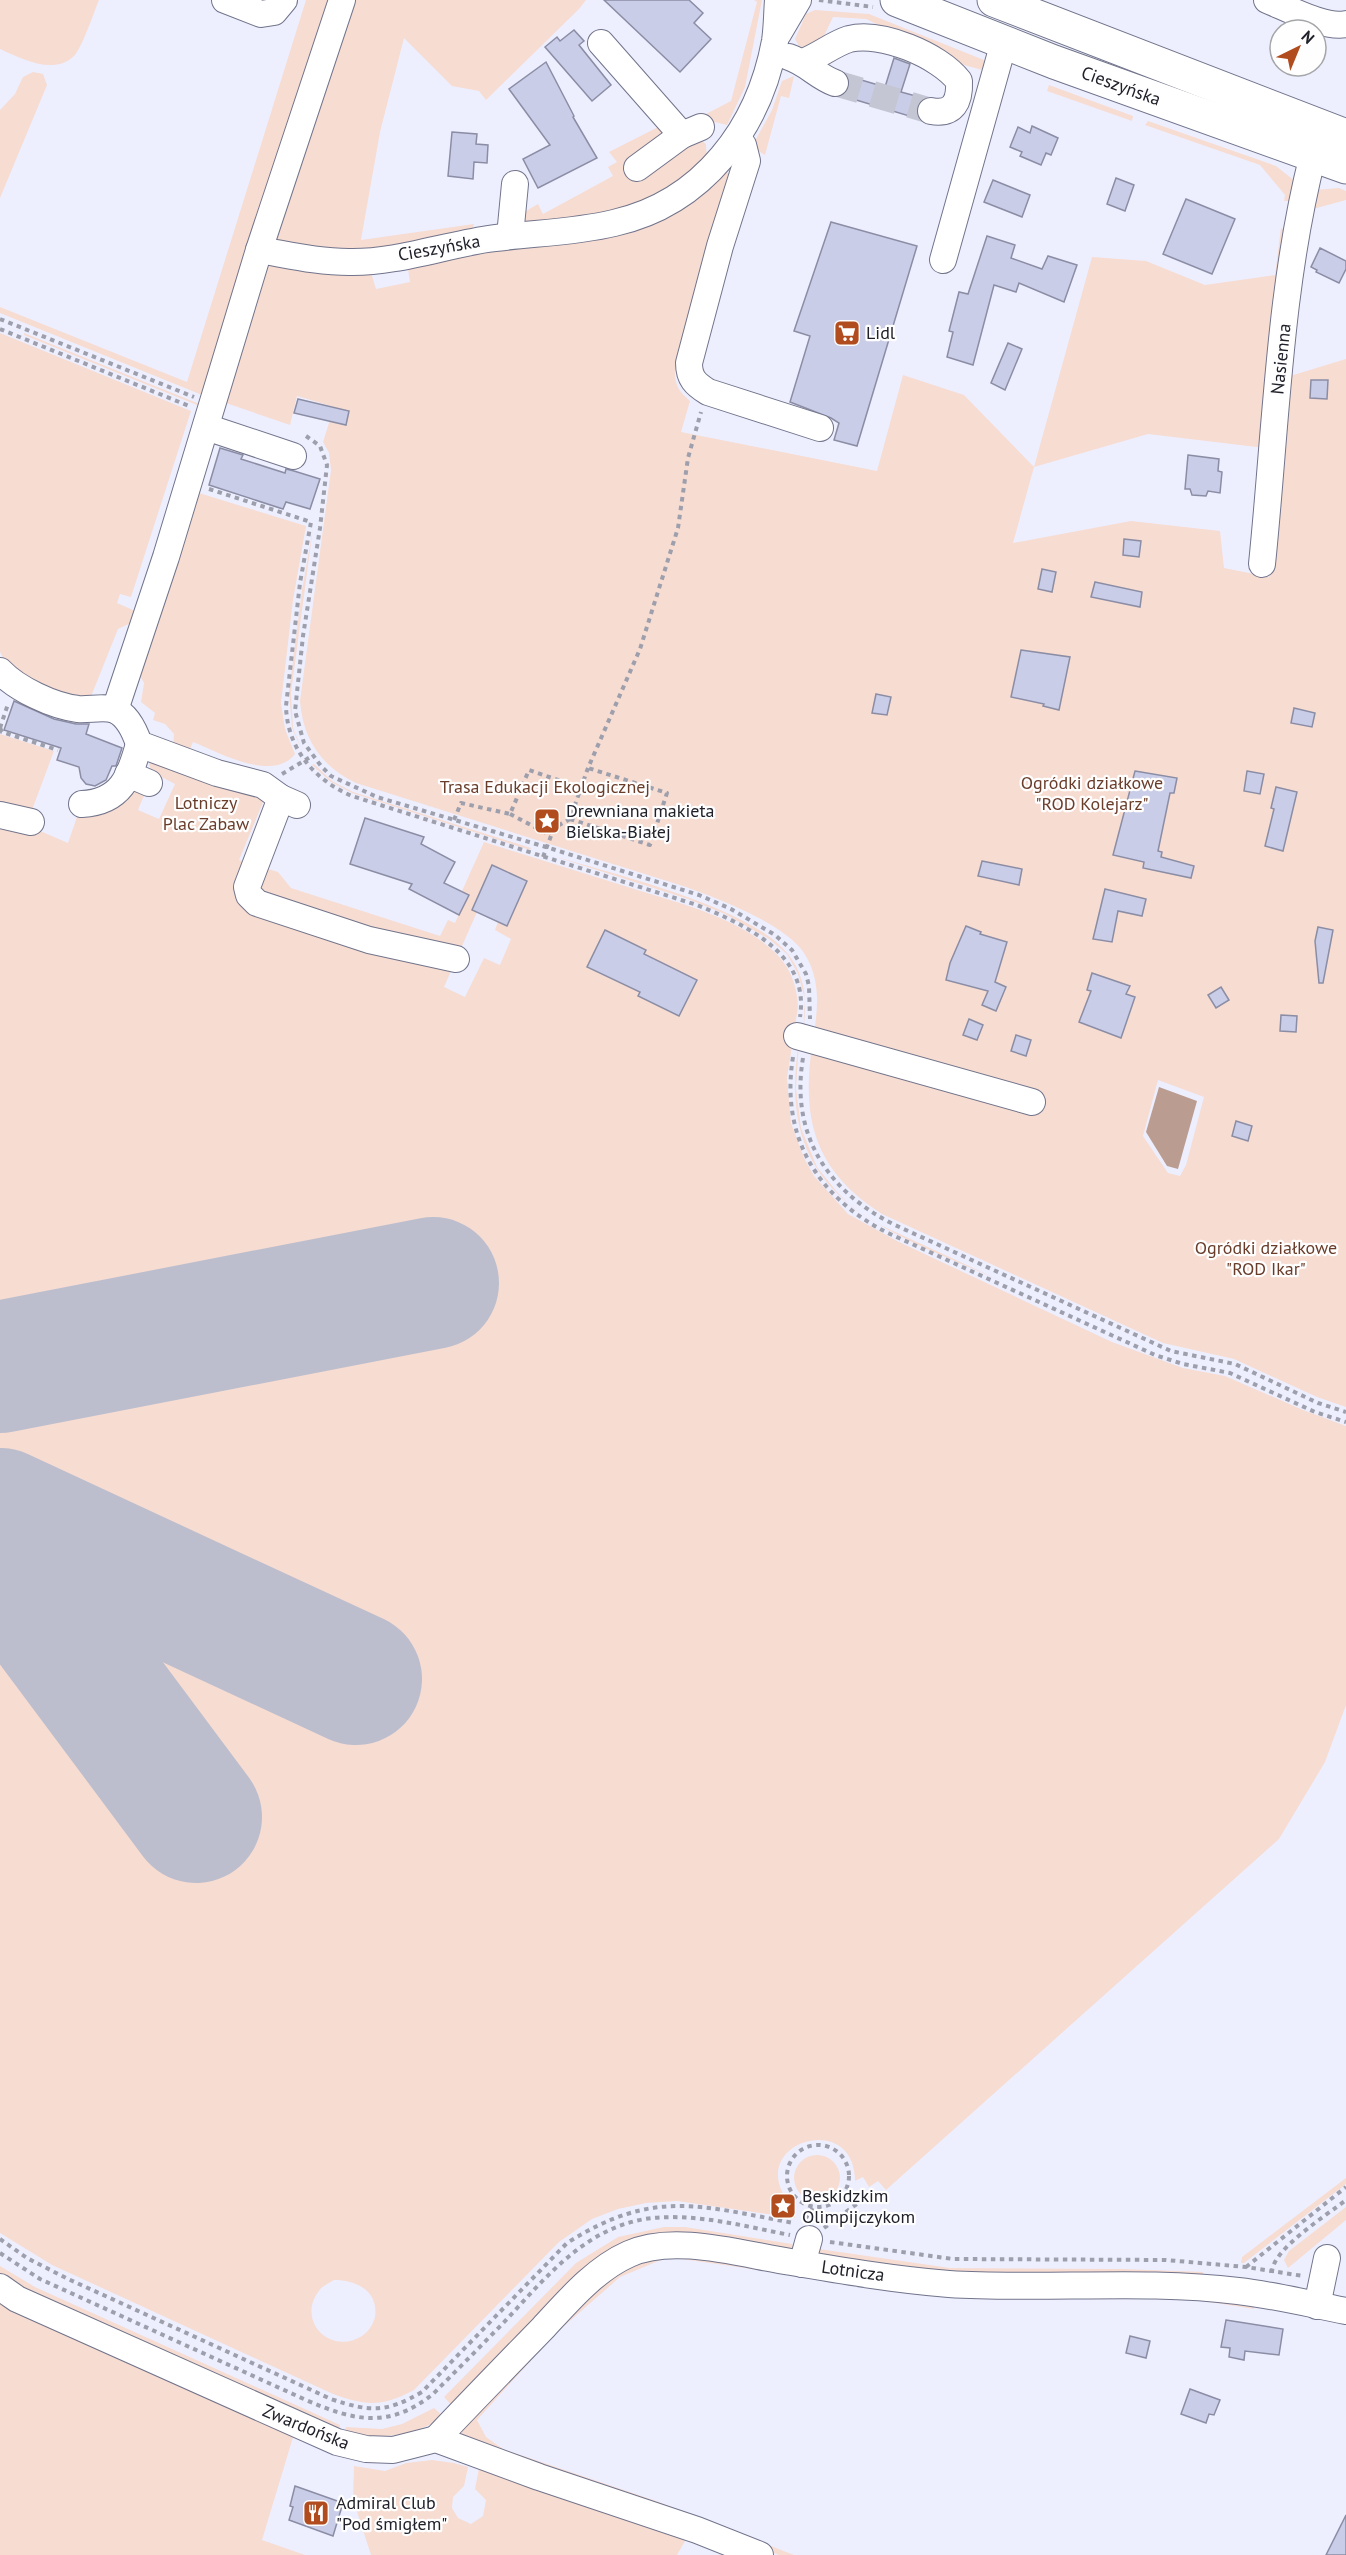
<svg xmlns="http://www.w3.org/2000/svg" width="1346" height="2555" font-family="'PT Sans',sans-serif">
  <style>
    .green { fill: #f7dcd2; fill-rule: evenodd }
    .water { fill: #bb9c90 }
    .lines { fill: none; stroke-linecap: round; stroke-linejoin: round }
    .runway { stroke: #bcbecd; stroke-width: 132 }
    .building { fill: #cacde7; stroke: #8b8da5; stroke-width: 1.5 }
    .minor-tunnel { stroke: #c4c6d4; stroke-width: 26; stroke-dasharray: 26 13; stroke-linecap: butt }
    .minor-casing { stroke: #71748b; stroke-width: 28 }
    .major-casing { stroke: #71748b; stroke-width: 35 }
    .path { stroke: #9d9fac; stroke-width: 4; stroke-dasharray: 4.5 4.5; stroke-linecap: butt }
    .minor { stroke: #fff; stroke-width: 26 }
    .major { stroke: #fff; stroke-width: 33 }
    .labels { text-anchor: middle; stroke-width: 4.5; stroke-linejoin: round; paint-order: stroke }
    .street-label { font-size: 18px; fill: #20212a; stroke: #fefefe }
    .poi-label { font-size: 18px; fill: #20212a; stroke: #fefefe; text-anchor: start }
    .park-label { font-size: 18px; fill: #6a3c2a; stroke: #fefefe }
  </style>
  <rect width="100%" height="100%" fill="#edefff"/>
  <g class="green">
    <path d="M0,0H99C94,12 82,48 74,56C54,76 20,58 0,49Z"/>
    <polygon points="306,0 334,0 202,395 0,313 0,307 187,382"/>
    <polygon points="351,0 586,0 579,9 486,100 479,91 452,86 404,38 380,132 361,240 474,224 471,234 346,254 278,241 276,236"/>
    <polygon points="754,0 762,0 745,87 727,125 706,120 706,114 731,101 757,2"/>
    <polygon points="815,10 869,14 989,62 986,71 960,64 866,19 833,17 823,38 807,49 799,46 795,39 806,14"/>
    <polygon points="33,72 43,74 47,85 0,198 0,110 15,94 23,77"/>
    <polygon points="794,76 789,98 781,96 765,155 757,150 755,141 772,110 782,81"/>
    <polygon points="1049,85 1133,116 1132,121 1047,91"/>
    <polygon points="1148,121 1276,166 1300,185 1296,201 1284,201 1285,195 1260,165 1145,125"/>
    <polygon points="664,124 690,142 699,139 706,144 707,161 681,183 619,213 523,227 519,215 538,204 543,214 613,176 608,167 617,162 609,152"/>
    <path d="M724,172L733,174L675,369C674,384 679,392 690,401L681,432L877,471L903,375L964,395L1034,467L1092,257L1146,261L1205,285L1275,275L1281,228L1291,233L1265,448L1148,434L1034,467L1013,543L1131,521L1220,531L1224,568L1269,577L1290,376L1346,359V1407L1317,1397L1234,1359L1163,1343L882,1214C816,1172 801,1122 812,1046C817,1015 823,982 804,953C785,924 719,899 686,887L356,783C322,767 303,740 300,701L331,470L329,453L323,442L334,407L297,396L290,425L223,402L262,274L267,267L275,264L370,269L376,289L410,282L408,269L416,262L561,238ZM1158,1080L1204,1097L1186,1165L1180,1176L1168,1173L1143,1136Z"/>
    <polygon points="1339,188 1346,191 1346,200 1313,209 1315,190"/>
    <path d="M0,333L191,411L131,597L120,594L117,603L133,610L135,614L133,622L118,629L90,699C73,701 21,682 10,669C6,664 3,657 0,652Z"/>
    <polygon points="24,333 202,405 202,407 24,335"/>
    <path d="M199,493L306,526L293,600L281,703L285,729L295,754C273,783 218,752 193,742L188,754L173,747L174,734L165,724L153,720L155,713L141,702L144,683L138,673L194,494Z"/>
    <polygon points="313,528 291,693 293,728 303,753 292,728 289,692 302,590"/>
    <polygon points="0,734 54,751 32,810 0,810"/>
    <path d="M151,757L264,800L239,860L278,872L291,888L440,936L448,920L455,923L468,894L462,891L484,842C532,857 580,872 628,887C675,902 732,915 770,948C789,964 797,983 798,1007L787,1078L791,1123L804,1158L814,1176L848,1214L897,1241L1112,1342L1183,1368L1225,1376L1303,1410L1346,1426V1705L1325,1762L1279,1839L886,2190L878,2181L869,2187L863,2177L855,2181C855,2105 733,2146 796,2211L795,2218L677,2201L646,2203L618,2209L592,2219L559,2242L414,2390C383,2407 365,2406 333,2394L52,2265L0,2233V820L31,827L68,843L78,814L124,792L148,786L138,810L159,819L175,784L152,772L149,764ZM492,865L527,881L507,926L498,922L495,930L511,939L500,965L484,958L465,997L444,987L477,912L472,909ZM334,2280C356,2280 379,2291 375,2317C373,2325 368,2332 362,2336C330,2356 296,2320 319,2291C322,2286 329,2283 334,2280Z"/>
    <polygon points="314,764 332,781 353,792 531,848 530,850 352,793 331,782 312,765"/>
    <path d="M550,855C610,873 750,906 788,954C807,978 807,1004 803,1032L805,999L798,974L787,954L769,939L725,914L688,899Z"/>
    <path d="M799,1042L796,1088L801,1128L817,1167L837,1192L853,1208L878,1224L1008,1284C888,1230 772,1204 799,1042Z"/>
    <circle cx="817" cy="2178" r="23"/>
    <polygon points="1346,2178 1346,2184 1244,2263 1241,2263 1242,2257"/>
    <polygon points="1346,2207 1346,2220 1288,2268 1284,2260 1289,2251"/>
    <polygon points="664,2227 685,2227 792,2244 796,2251 658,2237 455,2409 444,2397 576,2263 618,2237"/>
    <polygon points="819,2249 950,2268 1123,2269 1203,2272 1203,2277 1075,2279 875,2267 812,2252"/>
    <polygon points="662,2254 1180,2294 1254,2305 1254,2309 1191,2299 991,2299 836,2281 668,2257 620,2277 555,2334 477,2420 486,2437 503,2449 659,2502 794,2555 779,2555 714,2528 463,2436 461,2431 604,2278"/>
    <polygon points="0,2266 35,2287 340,2425 338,2433 0,2277"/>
    <polygon points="0,2297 294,2434 262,2540 305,2555 0,2555"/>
    <path d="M434,2408L444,2417C410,2438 383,2438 344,2435L346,2427L382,2429L402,2424Z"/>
    <polygon points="432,2460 454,2463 468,2467 464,2486 453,2497 452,2508 458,2518 471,2524 483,2516 486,2500 475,2489 479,2468 679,2532 685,2541 677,2555 371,2555 353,2499 354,2466 385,2471 406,2463"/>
  </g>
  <polygon class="water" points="1159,1087 1197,1101 1178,1169 1167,1166 1146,1132"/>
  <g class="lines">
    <g class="runway">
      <polyline points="0,1367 433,1283"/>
      <polyline points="0,1514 356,1679"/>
      <polyline points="0,1554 196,1817"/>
    </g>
  </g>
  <g class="building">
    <polygon points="604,0 689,0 703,13 694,23 711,39 680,72"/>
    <polygon points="574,30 584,41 579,45 611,85 592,101 545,47 557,37 560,41"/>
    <polygon points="894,58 910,64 901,92 923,98 916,109 919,119 843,96 849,88 848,76 885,87"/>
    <polygon points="546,62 574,116 573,117 597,158 538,188 523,159 550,145 509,89"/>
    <polygon points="1032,126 1058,138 1051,155 1046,153 1041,165 1020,156 1022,152 1010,147 1018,127 1030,133"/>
    <polygon points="452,132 477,134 476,144 488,145 487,163 474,162 473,179 448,176"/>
    <polygon points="1116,178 1134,185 1125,211 1107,204"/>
    <polygon points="993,180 1030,195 1022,217 984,202"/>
    <polygon points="1186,199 1235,219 1212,274 1163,254"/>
    <polygon points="831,222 917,246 857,446 834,440 839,423 831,418 790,402 810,336 794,331"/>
    <polygon points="987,236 1015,245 1011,258 1042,269 1048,256 1077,265 1064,302 1019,283 1016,292 994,285 973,365 947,357 953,332 949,331 959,292 968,294"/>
    <polygon points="1320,248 1346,261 1346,269 1339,283 1316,272 1317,270 1311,267"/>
    <polygon points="1008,343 1022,349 1005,390 991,383"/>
    <polygon points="1311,380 1328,380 1327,399 1310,398"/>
    <polygon points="298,399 349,411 346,425 294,413"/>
    <polygon points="220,448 243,455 241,459 285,473 286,469 294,471 320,479 310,509 286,502 283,509 209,485"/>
    <polygon points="1188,455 1219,459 1218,471 1222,472 1220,493 1208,491 1206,496 1192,495 1190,489 1185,489"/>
    <polygon points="1124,539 1141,541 1139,557 1123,555"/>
    <polygon points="1042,569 1056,572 1052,592 1038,589"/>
    <polygon points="1095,582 1142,592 1140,607 1091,597"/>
    <polygon points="1021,650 1070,657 1059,710 1043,706 1044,704 1011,697"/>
    <polygon points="876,694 891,697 887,715 872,713"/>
    <polygon points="14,701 54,719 76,724 89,724 86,734 122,748 116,766 112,766 106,780 95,786 86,784 81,778 79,767 57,760 61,748 4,730"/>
    <polygon points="1294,708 1315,713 1312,727 1291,723"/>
    <polygon points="1135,771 1177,778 1174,793 1170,793 1158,851 1162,852 1161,857 1194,866 1191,878 1143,868 1144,862 1113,855"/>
    <polygon points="1247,771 1264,774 1260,794 1244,791"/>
    <polygon points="1276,787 1297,792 1283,851 1265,846 1274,809 1271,808"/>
    <polygon points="365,818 424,837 421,844 455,862 444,883 469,895 459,915 409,889 412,884 350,864"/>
    <polygon points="982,861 1022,869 1019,885 978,876"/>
    <polygon points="492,865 527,881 507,926 472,910"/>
    <polygon points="1105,889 1146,899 1142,916 1118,911 1112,942 1093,939"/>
    <polygon points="966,926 981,932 980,934 1007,942 995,982 1006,987 996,1011 982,1005 988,991 946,980 950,963"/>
    <polygon points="1318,927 1333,930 1323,983 1319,983 1315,941"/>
    <polygon points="605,930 646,950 644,954 697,980 679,1016 638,996 640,992 587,967"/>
    <polygon points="1092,973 1130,986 1126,994 1135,997 1121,1038 1079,1022 1091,991 1087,990"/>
    <polygon points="1221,987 1229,1000 1216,1008 1208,995"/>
    <polygon points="1281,1015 1297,1016 1296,1032 1280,1031"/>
    <polygon points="969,1019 983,1025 977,1040 963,1035"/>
    <polygon points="1016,1035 1031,1040 1026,1056 1011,1051"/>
    <polygon points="1236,1121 1252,1126 1248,1141 1232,1136"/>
    <polygon points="1226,2320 1283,2329 1279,2355 1245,2351 1244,2360 1229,2357 1230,2348 1221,2347"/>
    <polygon points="1130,2336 1150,2341 1146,2358 1126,2353"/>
    <polygon points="1190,2389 1220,2400 1214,2415 1209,2414 1206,2423 1181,2414"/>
    <polygon points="295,2486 343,2503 333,2536 289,2520 293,2507 290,2506"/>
    <polygon points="1346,2515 1346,2555 1326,2555"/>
  </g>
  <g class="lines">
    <polyline class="minor-tunnel" points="835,83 931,111"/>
    <defs>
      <g id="minor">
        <polyline points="225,0 261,14 274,12 284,0"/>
        <path d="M1267,0C1287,8 1326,29 1346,24"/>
        <polyline points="778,34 798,0"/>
        <polyline points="601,43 682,135"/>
        <path d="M789,57C807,63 818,77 835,83"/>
        <path d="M803,62C819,56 833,44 849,39C881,31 939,55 959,81C960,101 954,115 931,111"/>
        <path d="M737,138L743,145L747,161L720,246L689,363C689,378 695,384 708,392L820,428"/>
        <polyline points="637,168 682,135 701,127"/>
        <polyline points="510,236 515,184"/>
        <path d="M259,250C289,255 318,262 349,262C395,263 442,246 488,239C529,233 573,233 614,223C703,203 759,128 775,41C777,28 777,13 778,0"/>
        <polyline points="943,260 1004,42"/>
        <polyline points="206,427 293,456"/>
        <path d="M1262,564C1276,428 1279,288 1313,155"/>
        <path d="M0,671C17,689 53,706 78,709C89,710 105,706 115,710C128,716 135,732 139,744L217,773L263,785L281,798L297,805"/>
        <polyline points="115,710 166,557 259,250 342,0"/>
        <polyline points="128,774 149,783"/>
        <polyline points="281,798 247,887 249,895 257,903 369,940 456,959"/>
        <path d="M82,804C121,802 130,777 139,744"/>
        <polyline points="0,815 31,822"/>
        <polyline points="797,1036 1032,1102"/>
        <polyline points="802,2264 809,2239"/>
        <polyline points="0,2287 17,2299 337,2442 366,2449 393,2450 436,2439 539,2477 697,2530 760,2555"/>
        <polyline points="1317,2306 1327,2258"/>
        <path d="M436,2439C471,2402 507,2365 543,2328C568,2301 595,2269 629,2254C674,2233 744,2255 791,2262C844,2271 897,2280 949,2284C1045,2290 1143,2279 1238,2291C1274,2295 1310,2304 1346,2311"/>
      </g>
      <g id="major">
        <polyline points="897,0 1054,62 1346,167"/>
        <polyline points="994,0 1346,136"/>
      </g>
    </defs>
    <use href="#minor" class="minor-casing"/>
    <use href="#major" class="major-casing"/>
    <g class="path">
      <polyline points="819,0 873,7"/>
      <polyline points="0,319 194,397"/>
      <polyline points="0,329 189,406"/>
      <polyline points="306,436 320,446 327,465 320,528 303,636 295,711 304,743 321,766 331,776 377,797 546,847 699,895 731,909 775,935 792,950 806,974 809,986 810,1019"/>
      <path d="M209,489L311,522L300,583L286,706C287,748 314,780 352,796L697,905C746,925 810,954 800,1017"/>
      <polyline points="0,728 2,732 58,750"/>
      <polyline points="0,728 8,704"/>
      <polyline points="282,774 312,756"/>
      <polyline points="510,814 550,835"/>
      <polyline points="570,819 650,845 667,793 588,768"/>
      <polyline points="454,820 461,803 510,814 529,770 581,788"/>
      <polyline points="543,857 554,828 570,819 588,768 640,649 678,528 688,458 701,412"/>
      <path d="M793,1057C780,1137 818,1198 888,1233L1155,1355L1183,1364L1230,1373L1315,1412L1346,1422"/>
      <path d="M803,1058C790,1135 828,1192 895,1225L1171,1351L1235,1364L1318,1403L1346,1412"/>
      <circle cx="818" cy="2176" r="31"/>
      <polyline points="805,2219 813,2208"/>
      <polyline points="824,2228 873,2192"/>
      <path d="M0,2239L27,2258L66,2278L331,2399C370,2412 386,2413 422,2392L567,2243C654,2188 700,2206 794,2223"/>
      <polyline points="830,2242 953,2259 1166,2260 1246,2267 1303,2276"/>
      <path d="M0,2253L40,2279L306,2400C354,2421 389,2429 433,2394C458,2369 483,2344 507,2319C546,2277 585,2229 645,2219C693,2212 743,2226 790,2235"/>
      <polyline points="1246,2267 1346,2187"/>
      <path d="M1272,2273C1271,2250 1327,2215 1346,2200"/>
    </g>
    <use href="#minor" class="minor"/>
    <use href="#major" class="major"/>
  </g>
  <defs>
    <symbol id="supermarket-square" viewBox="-11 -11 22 22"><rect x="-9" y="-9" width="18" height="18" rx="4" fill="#b14c1e" stroke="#fefefe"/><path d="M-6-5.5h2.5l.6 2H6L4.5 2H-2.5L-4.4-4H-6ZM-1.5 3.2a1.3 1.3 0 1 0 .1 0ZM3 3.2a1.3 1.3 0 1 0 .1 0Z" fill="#fff"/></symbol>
    <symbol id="sight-square" viewBox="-11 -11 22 22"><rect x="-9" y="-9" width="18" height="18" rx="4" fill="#b14c1e" stroke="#fefefe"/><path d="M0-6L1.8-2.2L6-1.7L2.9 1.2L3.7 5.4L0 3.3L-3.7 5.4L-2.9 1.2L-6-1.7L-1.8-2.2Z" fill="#fff"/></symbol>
    <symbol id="restaurant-square" viewBox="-11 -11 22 22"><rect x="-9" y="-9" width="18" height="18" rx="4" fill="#b14c1e" stroke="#fefefe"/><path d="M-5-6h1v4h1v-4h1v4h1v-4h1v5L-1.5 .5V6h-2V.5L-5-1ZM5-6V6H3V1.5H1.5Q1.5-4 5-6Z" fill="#fff"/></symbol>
  </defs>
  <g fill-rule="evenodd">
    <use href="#supermarket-square" x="832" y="318" width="30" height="30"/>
    <use href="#sight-square" x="532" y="806" width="30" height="30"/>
    <use href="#sight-square" x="768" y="2191" width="30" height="30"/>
    <use href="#restaurant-square" x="301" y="2498" width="30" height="30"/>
  </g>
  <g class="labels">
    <g class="street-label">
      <text transform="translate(1121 86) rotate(20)" y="6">Cieszyńska</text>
      <text transform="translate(439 248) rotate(-10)" y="6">Cieszyńska</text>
      <text transform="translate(1281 359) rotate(-84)" y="6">Nasienna</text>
      <text transform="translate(853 2271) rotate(8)" y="6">Lotnicza</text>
      <text transform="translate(306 2427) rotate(22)" y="6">Zwardońska</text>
    </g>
    <g class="poi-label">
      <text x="866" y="339">Lidl</text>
      <text x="566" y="817">Drewniana makieta<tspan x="566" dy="21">Bielska-Białej</tspan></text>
      <text x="802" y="2202">Beskidzkim<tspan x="802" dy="21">Olimpijczykom</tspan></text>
      <text x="336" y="2509">Admiral Club<tspan x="336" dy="21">"Pod śmigłem"</tspan></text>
    </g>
    <g class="park-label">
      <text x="1092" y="789">Ogródki działkowe<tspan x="1092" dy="21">"ROD Kolejarz"</tspan></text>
      <text x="545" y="793">Trasa Edukacji Ekologicznej</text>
      <text x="206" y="809">Lotniczy<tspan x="206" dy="21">Plac Zabaw</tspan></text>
      <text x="1266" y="1254">Ogródki działkowe<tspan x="1266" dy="21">"ROD Ikar"</tspan></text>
    </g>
  </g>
  <g transform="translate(1298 48) rotate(43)"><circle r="28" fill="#fefefe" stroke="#a5a6a9" stroke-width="1.5"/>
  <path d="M0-4.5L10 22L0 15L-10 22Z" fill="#b14c1e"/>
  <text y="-9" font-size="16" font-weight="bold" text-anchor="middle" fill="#20212a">N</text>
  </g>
</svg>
